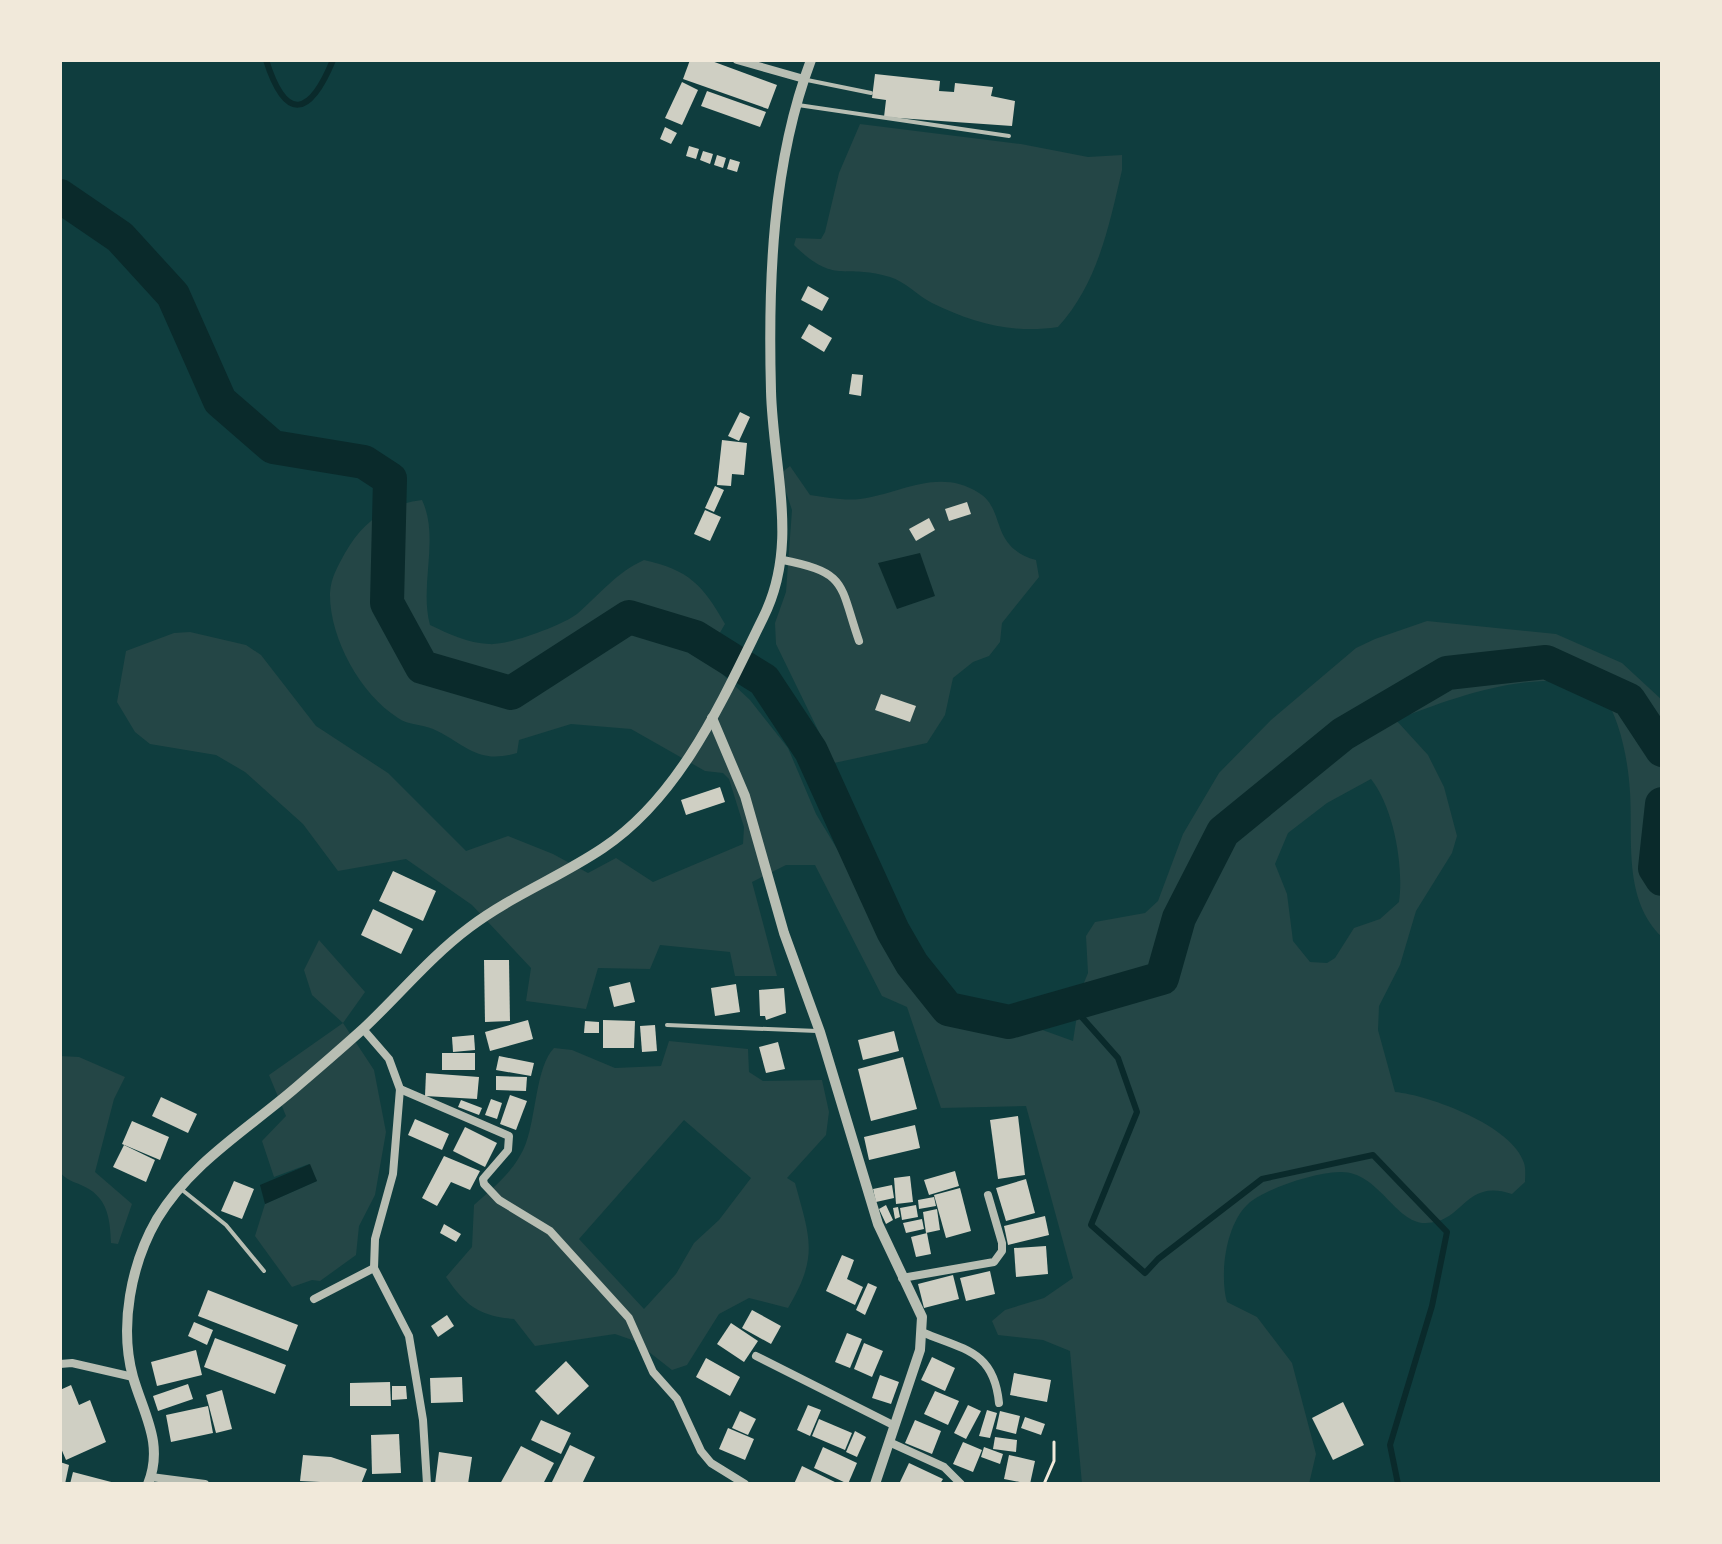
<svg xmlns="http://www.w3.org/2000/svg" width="1722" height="1544" font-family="Arial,sans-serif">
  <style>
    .green { fill: #244646; fill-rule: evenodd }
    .water { fill: #0a2a2b }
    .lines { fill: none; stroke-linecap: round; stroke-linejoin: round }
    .stream { stroke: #0a2a2b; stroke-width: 6 }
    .river { stroke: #0a2a2b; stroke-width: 34 }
    .building { fill: #cfcfc3 }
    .path { stroke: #f1e9da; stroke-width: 3 }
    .service { stroke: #b8beb3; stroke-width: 4 }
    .minor { stroke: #b8beb3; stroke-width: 8 }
    .tertiary { stroke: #b8beb3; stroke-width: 10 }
  </style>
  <rect width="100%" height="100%" fill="#0f3d3e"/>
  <g class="green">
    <path d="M860,124L1021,144L1088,157L1122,155V170C1109,226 1098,283 1058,327C1013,334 973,323 932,303C918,296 906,282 890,277C845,263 835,286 794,245L796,238L821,239L825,232L839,173Z"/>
    <path d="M790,466L810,495C826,497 844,501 860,499C901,494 938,467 979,493C1006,509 989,547 1036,560L1039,577L1002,623L1000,642L989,656L973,662L953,678L945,715L927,743L834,763L776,644L775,623L786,592L792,510L780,474Z"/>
    <path d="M422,500C440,538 419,585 430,625C449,634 468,643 489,644C507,646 563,625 577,614C599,595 617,572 644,560C689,570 703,585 725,624L705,658L750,700L788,748L816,814L845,862L860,899L938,1009L986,1030L1037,1028L1073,1041L1081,990L1088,973L1086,936L1095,922L1145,913L1158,901L1183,834L1219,773L1271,720L1356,648L1375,639L1427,621L1556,634L1622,663L1662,700V937C1623,900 1633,840 1630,792C1628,759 1620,719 1602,692C1545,663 1452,698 1396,720L1428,755L1444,787L1457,836L1452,853L1416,911L1400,965L1379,1006L1378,1030L1395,1092C1429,1095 1513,1126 1524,1163C1526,1169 1525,1177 1525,1182L1512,1194C1464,1178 1464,1223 1426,1223C1395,1224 1379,1171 1340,1172C1314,1173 1274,1186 1253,1200C1226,1218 1219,1274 1227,1302L1257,1317L1292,1363L1316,1454L1309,1484H1082L1070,1351L1043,1340L998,1335L992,1321L1005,1310L1044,1298L1073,1278L1026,1106L941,1108L907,1007L882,996L815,865H786L752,882L777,976H735L730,952L660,945L650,969L598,968L586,1009L526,1001L531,968L472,905L406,859L338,871L303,824L245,772L216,755L150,744L135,732L117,702L126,651L174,633L190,632L246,645L261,655L316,726L388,773L466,851L508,836L553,854L588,873L616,858L653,882L743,844L744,827L729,779L723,773L705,771L631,729L571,724L519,740L517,753C477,765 466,744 433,729C422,724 407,725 398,718C360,694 329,637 330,593C331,577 338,566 345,553C363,522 385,505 422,500ZM1371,779C1394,808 1404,867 1399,902L1380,919L1354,928L1335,958L1327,963L1310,962L1293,941L1287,894L1275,864L1288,833L1327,803Z"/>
    <polygon points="319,940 365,992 343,1023 374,1070 386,1132 375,1195 359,1226 356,1255 320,1281 312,1280 292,1287 255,1236 265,1204 317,1181 309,1164 274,1177 262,1141 286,1116 269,1075 343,1023 312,995 304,970"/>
    <path d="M669,1041L748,1049L749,1072L763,1081L822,1080L829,1112L826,1135L787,1178L795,1183C810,1238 819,1256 788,1308L749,1298L719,1314L687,1365L672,1370L635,1341L615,1334L535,1346L514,1319C479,1316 466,1306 446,1277L472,1247L474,1205C494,1187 516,1170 526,1143C536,1117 536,1066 554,1048L572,1050L615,1068L661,1066ZM684,1120L751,1178L719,1220L694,1243L676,1274L644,1309L579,1239Z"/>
    <path d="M60,1056L79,1057L125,1077L114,1099L95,1172L132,1204L118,1244L111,1243C110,1216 107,1196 81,1185C72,1181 66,1180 60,1172Z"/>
  </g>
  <g class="water">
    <polygon points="920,553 935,596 897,609 878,563"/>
    <polygon points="310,1164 317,1181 265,1204 260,1185"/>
  </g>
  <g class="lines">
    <g class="stream">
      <path d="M266,60C286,123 310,116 333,60"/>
      <polyline points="1071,1005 1118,1058 1137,1112 1091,1225 1145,1273 1158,1259 1262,1179 1373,1155 1447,1232 1432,1306 1390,1445 1398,1484"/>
    </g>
    <g class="river">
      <polyline points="60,196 120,237 173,295 220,401 273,447 364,462 390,479 387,603 422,667 511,693 629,617 695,637 764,680 811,751 893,931 912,964 948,1009 1009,1022 1162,978 1179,918 1223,832 1343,734 1447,673 1546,662 1629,700 1662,750"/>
      <polyline points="1662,804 1655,868 1662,879"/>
    </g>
  </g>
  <g class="building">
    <polygon points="690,60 709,60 777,85 768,109 683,79"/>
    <polygon points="875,74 940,81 939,91 954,92 955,83 993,87 991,96 1015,101 1012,126 884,117 886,100 872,98"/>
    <polygon points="682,82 698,90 682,125 665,118"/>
    <polygon points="707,91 766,112 760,127 701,106"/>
    <polygon points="665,127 677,133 671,144 660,139"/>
    <polygon points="689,146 699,149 696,159 686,156"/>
    <polygon points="703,151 713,154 710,164 700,160"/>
    <polygon points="717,155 726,158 723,168 714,165"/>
    <polygon points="730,159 740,162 737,172 727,169"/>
    <polygon points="808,286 829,298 822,311 801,300"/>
    <polygon points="809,324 832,338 824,352 801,338"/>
    <polygon points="852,374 863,375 861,396 849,394"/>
    <polygon points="740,412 750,417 739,441 728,436"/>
    <polygon points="722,440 747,443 744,475 732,474 731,486 717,485"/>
    <polygon points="715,486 724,490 714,512 705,508"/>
    <polygon points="967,502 971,514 949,521 945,509"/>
    <polygon points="705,510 721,517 710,541 694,534"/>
    <polygon points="929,518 935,530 916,541 909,529"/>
    <polygon points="881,694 916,706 910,722 875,710"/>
    <polygon points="720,787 725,802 686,815 681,800"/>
    <polygon points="393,871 436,891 423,921 379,901"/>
    <polygon points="373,909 413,929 401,954 361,935"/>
    <polygon points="484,960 509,960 510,1021 485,1022"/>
    <polygon points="630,982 635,1002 614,1007 609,987"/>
    <polygon points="736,984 740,1012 715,1016 711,988"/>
    <polygon points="784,988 786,1013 766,1020 765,1016 760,1016 759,990"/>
    <polygon points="528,1020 533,1039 490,1051 485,1032"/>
    <polygon points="603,1020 635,1021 634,1048 603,1048"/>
    <polygon points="585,1021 599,1022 599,1033 584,1033"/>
    <polygon points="655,1025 657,1051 642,1052 640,1026"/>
    <polygon points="894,1031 899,1051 863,1060 858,1040"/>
    <polygon points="474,1035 475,1050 453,1052 452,1037"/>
    <polygon points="778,1042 785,1069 766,1073 759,1047"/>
    <rect x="442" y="1053" width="33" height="17"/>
    <polygon points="499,1056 534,1063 531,1076 496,1070"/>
    <polygon points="903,1057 917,1109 871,1121 858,1069"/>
    <polygon points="426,1073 479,1077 477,1099 425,1096"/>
    <polygon points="496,1076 527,1077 526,1091 496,1090"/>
    <polygon points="510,1095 527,1101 516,1130 500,1124"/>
    <polygon points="161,1097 197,1114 188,1133 152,1116"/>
    <polygon points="491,1099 502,1103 497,1119 485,1115"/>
    <polygon points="461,1100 482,1108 479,1115 458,1107"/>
    <polygon points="1018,1116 1025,1175 998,1179 990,1120"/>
    <polygon points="415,1119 449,1134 442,1150 408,1135"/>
    <polygon points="132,1121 169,1137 160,1160 122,1144"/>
    <polygon points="915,1125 920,1148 869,1160 864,1137"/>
    <polygon points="465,1127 497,1143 485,1167 453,1151"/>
    <polygon points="124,1145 155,1160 146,1182 113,1167"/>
    <polygon points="444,1156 480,1171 470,1190 451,1182 437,1206 422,1198"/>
    <polygon points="955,1171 959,1186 929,1195 924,1180"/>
    <polygon points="910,1176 913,1202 896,1204 894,1178"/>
    <polygon points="1026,1179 1035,1213 1006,1221 996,1188"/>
    <polygon points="234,1181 254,1189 242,1219 221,1211"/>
    <polygon points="892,1185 894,1198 876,1202 873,1189"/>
    <polygon points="960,1188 971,1231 946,1238 934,1195"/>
    <polygon points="934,1197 936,1206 919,1209 918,1200"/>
    <polygon points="886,1205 893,1220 886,1224 879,1209"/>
    <polygon points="916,1205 918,1217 902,1220 900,1208"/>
    <polygon points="898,1207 900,1217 895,1219 893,1208"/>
    <polygon points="937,1209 940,1230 926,1233 923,1212"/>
    <polygon points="1045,1216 1049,1235 1008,1245 1004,1226"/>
    <polygon points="922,1219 924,1229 906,1233 903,1223"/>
    <polygon points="444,1224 461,1234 456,1242 440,1233"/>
    <polygon points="927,1233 931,1254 916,1257 911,1237"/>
    <polygon points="1046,1246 1048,1274 1016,1277 1014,1248"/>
    <polygon points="842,1255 854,1260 847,1279 863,1287 855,1305 826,1291"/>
    <polygon points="990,1271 995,1294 966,1301 960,1278"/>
    <polygon points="953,1275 959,1299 924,1308 918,1284"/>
    <polygon points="868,1283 877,1287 865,1315 856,1310"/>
    <polygon points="208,1290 298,1325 288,1351 198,1316"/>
    <polygon points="752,1310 781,1326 771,1344 742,1328"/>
    <polygon points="447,1315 454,1326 438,1337 431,1326"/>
    <polygon points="194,1322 213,1330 207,1345 188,1336"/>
    <polygon points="731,1323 758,1341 744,1362 717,1344"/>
    <polygon points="847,1333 862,1339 850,1368 835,1362"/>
    <polygon points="215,1338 286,1365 275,1394 204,1367"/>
    <polygon points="864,1343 883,1351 872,1377 854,1369"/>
    <polygon points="196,1350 202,1375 157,1386 151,1362"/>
    <polygon points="932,1357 955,1368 945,1391 921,1380"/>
    <polygon points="706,1358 740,1377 730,1396 696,1377"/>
    <polygon points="566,1361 589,1386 558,1415 535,1391"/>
    <polygon points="1014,1373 1051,1380 1047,1402 1010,1395"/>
    <polygon points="880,1375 899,1382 891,1404 872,1398"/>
    <polygon points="462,1377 463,1402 431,1403 430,1378"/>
    <polygon points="390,1382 391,1406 350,1406 350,1383"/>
    <polygon points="188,1384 193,1399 158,1411 153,1396"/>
    <polygon points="71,1385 79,1405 90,1400 106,1442 66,1460 60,1446 60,1390"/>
    <polygon points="392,1386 406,1386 407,1399 392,1400"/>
    <polygon points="222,1390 232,1429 216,1433 206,1395"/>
    <polygon points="935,1391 959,1401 948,1425 924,1414"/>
    <polygon points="1343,1402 1364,1445 1333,1460 1312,1418"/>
    <polygon points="808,1405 821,1410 810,1436 797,1430"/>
    <polygon points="968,1405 981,1411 966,1439 954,1433"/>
    <polygon points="208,1406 213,1433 171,1442 166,1415"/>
    <polygon points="987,1410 997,1413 990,1438 979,1436"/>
    <polygon points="740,1411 756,1419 748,1435 732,1428"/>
    <polygon points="1000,1411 1020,1416 1016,1434 996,1429"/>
    <polygon points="1025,1417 1045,1424 1041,1435 1021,1428"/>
    <polygon points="819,1419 852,1433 845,1450 812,1436"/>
    <polygon points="541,1420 571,1433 561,1454 531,1440"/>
    <polygon points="915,1420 941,1431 932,1454 905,1443"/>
    <polygon points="728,1428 754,1439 745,1460 719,1449"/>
    <polygon points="855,1431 866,1437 857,1457 846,1452"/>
    <polygon points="399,1434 401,1473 372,1474 371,1435"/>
    <polygon points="995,1437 1017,1440 1016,1452 993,1449"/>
    <polygon points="963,1442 982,1450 973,1472 953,1464"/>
    <polygon points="570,1445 595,1457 582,1484 551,1484"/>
    <polygon points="521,1446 554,1463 543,1484 500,1484"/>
    <polygon points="823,1447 857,1463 848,1484 814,1468"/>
    <polygon points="984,1447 1003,1454 1000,1464 981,1457"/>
    <polygon points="439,1452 472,1457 468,1484 435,1484"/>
    <polygon points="303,1455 331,1457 367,1469 361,1484 300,1481"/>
    <polygon points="1009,1455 1035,1461 1030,1484 1004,1479"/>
    <polygon points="60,1462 69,1465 65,1484 60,1484"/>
    <polygon points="909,1463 943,1479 940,1484 900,1482"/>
    <polygon points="802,1466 839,1484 794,1484"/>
    <polygon points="73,1472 115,1483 115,1484 70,1484"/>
  </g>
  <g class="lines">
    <polyline class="path" points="1044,1484 1054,1461 1054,1442"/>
    <g class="service">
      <polyline points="807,80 871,93"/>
      <polyline points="798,105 1009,136"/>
      <polyline points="667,1025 817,1031"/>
      <polyline points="181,1189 226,1225 264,1271"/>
    </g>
    <g class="minor">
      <polyline points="737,60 804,79"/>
      <path d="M783,560C848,573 839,583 859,641"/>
      <polyline points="363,1029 389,1059 400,1089 393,1174 375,1239 374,1268 409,1336 423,1420 427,1484"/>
      <polyline points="400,1089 509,1136 508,1150 483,1179 484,1184 499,1200 550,1231 629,1318 653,1372 677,1399 701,1451 711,1463 745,1484"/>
      <polyline points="902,1278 994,1262 1002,1251 1002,1243 988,1195"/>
      <polyline points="314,1299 374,1268"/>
      <path d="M924,1333C966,1350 994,1352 999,1403"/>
      <polyline points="756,1356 895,1426"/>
      <polyline points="60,1364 72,1363 133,1377"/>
      <polyline points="889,1442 944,1467 961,1484"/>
      <polyline points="151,1477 205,1484"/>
    </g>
    <g class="tertiary">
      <polyline points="712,718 745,796 784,933 820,1032 878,1224 922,1317 920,1350 875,1484"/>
      <path d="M148,1484C164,1444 144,1415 133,1377C119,1326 131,1264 157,1219C192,1161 250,1128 300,1084C321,1066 343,1047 364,1028C400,994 431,956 470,927C511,896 560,877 603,848C681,796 723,699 763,618C800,544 773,470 771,391C768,282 772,163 811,60"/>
    </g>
  </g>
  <rect width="1722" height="1544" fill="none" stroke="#f1e9da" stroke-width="124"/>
</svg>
